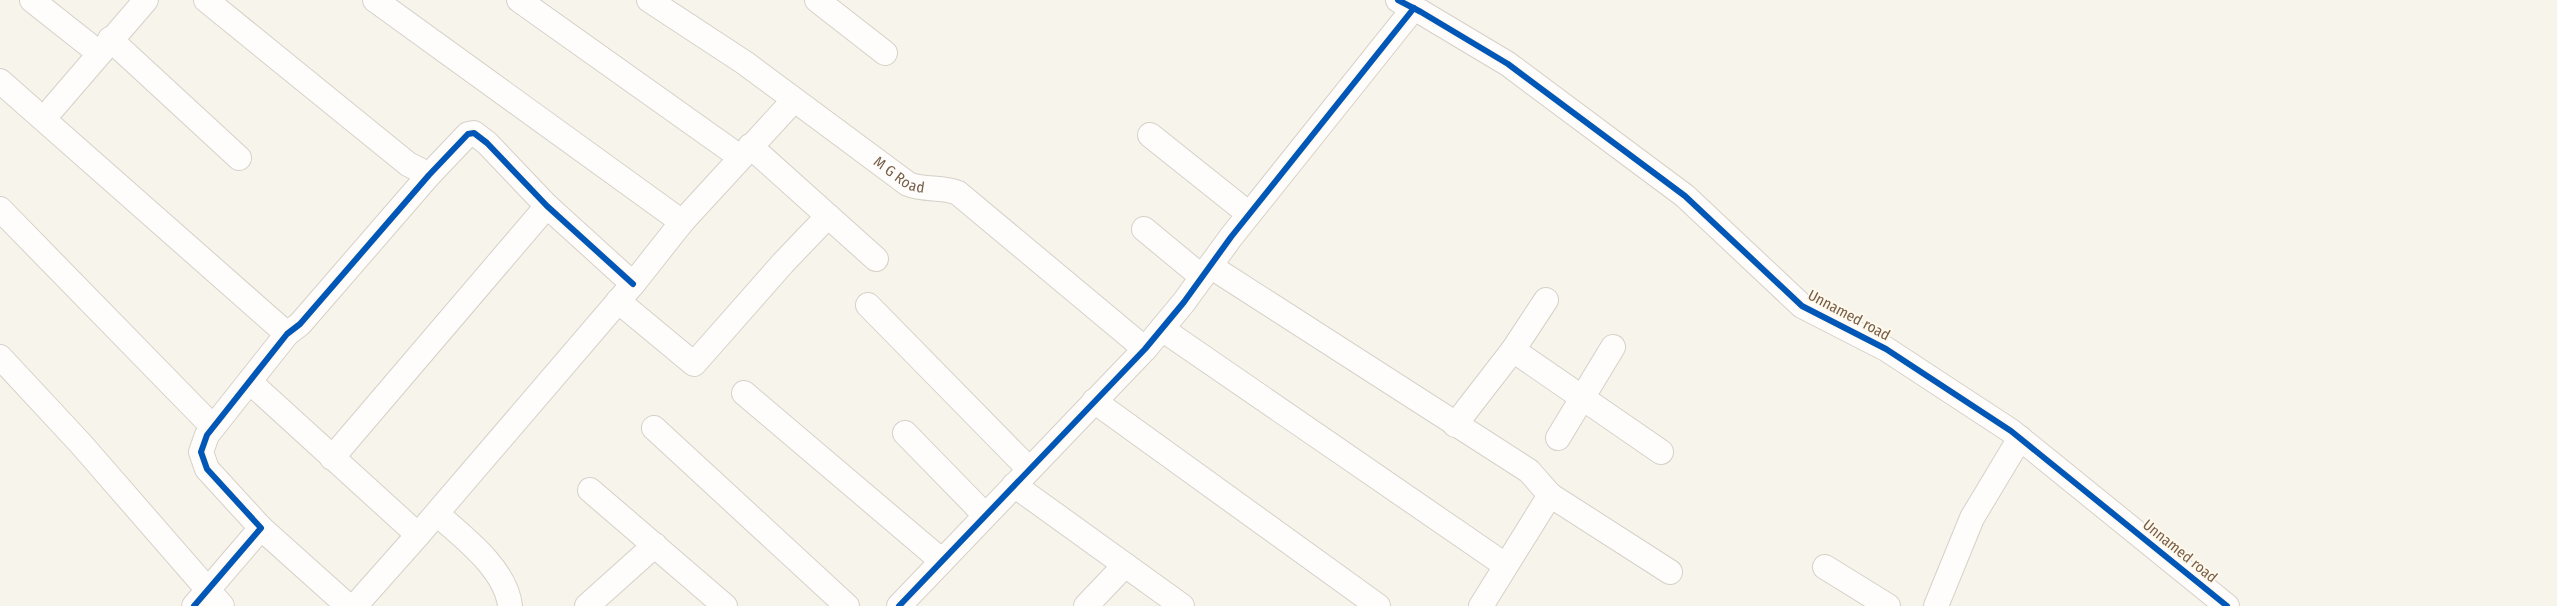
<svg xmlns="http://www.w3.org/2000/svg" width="2557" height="606" font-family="'Fira Sans Condensed',sans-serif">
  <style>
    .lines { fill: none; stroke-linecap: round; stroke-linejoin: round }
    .minor-casing { stroke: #d6d0c8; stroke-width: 26 }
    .minor { stroke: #fefdfc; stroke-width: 24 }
    .cycleway-casing { stroke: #fff9ec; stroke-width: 9 }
    .cycleway { stroke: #0057b8; stroke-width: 6 }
    .labels { text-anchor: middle; stroke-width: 4; stroke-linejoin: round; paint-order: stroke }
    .street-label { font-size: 15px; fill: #765e4a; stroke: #fff9ec }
  </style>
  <rect width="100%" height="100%" fill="#f7f4eb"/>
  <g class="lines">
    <defs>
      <g id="minor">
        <polyline points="32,0 99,53"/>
        <polyline points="206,0 408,164 429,175"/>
        <polyline points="375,0 682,222"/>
        <polyline points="519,0 740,157"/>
        <path id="s1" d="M649,0L745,63L908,184C925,191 942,186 958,193L1145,349"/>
        <polyline points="817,0 885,53"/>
        <polyline points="1398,0 1421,12 1508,64 1685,196 1802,306 1886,349 2011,431 2227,606"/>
        <polyline points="110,39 239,158"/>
        <polyline points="0,81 287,334"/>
        <polyline points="53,108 146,0"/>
        <polyline points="1150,135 1249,214"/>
        <polyline points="0,209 213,427"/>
        <polyline points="828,216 876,259"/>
        <polyline points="1144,229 1202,277"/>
        <polyline points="1210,266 1529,471 1550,495 1481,606"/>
        <polyline points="618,301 694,364 783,263 828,216 750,146"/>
        <polyline points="868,305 1029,469"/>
        <polyline points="1162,329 1505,565"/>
        <polyline points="1513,350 1661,452"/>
        <polyline points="0,357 81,444 222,606"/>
        <polyline points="250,382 418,535 633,284 682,222 794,100"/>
        <polyline points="744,393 942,561"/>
        <polyline points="1094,401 1378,606"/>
        <polyline points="1455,425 1513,350 1546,300"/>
        <polyline points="654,428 847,606"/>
        <polyline points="905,433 985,515"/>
        <polyline points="1558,438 1613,347"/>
        <polyline points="332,458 547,206"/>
        <polyline points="1014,485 1182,606"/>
        <polyline points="590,490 725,606"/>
        <polyline points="1550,495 1670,572"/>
        <path d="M437,514C463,537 506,569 510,606"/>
        <polyline points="261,528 348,606"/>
        <polyline points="1825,567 1888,606"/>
        <polyline points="194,606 261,528 207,469 201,452 207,435 287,334 300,324 429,175 468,134 474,133 487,143 547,206 633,284"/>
        <polyline points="355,606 418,535"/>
        <polyline points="587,606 655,545"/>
        <polyline points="899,606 1145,349 1184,302 1231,237 1414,8"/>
        <polyline points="1086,606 1125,565"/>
        <polyline points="1936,606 1972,518 2020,438"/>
      </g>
    </defs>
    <use href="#minor" class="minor-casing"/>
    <use href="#minor" class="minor"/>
    <defs>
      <g id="cycleway">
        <polyline points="1398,0 1421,12 1508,64 1685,196 1802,306 1886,349 2011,431 2227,606"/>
        <polyline points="194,606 261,528 207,469 201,452 207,435 287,334 300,324 429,175 468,134 474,133 487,143 547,206 633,284"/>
        <polyline points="899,606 1145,349 1184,302 1231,237 1414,8"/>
      </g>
    </defs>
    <use href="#cycleway" class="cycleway-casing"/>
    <use href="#cycleway" class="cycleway"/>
  </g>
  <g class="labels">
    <g class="street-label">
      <text dy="5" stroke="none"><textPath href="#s1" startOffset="306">M G Road</textPath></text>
      <text transform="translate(1849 315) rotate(28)" y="5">Unnamed road</text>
      <text transform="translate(2180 551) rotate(39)" y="5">Unnamed road</text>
    </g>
  </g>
</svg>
